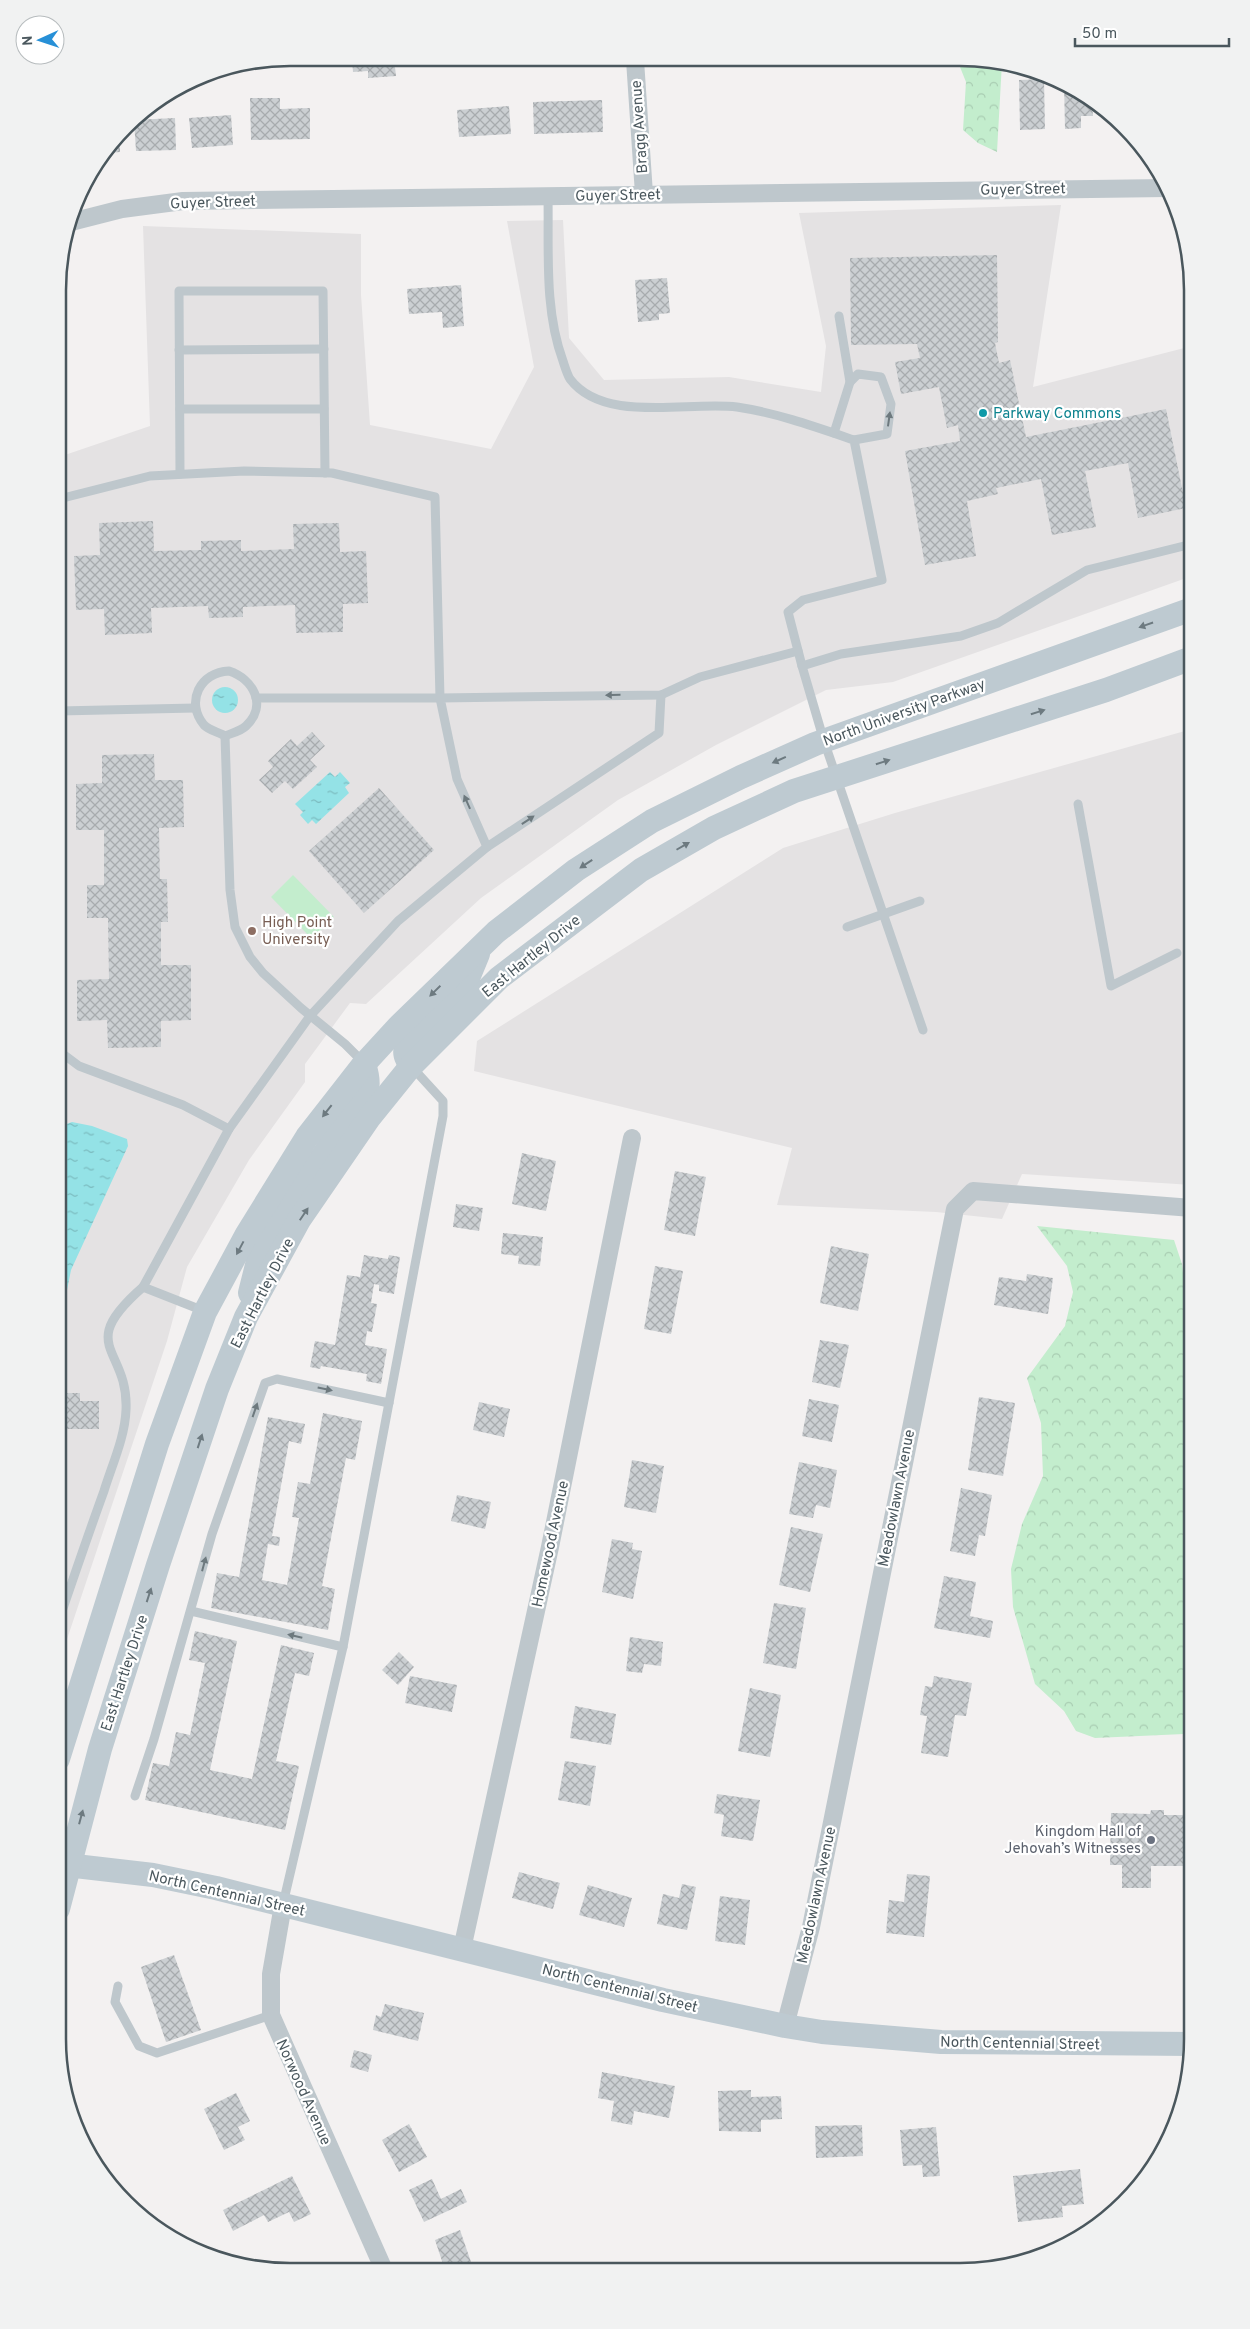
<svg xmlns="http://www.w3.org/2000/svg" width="1250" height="2329" font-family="Overpass,sans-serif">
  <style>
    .education { fill: #e4e2e3 }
    .green { fill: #c3edcd }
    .forest { fill: url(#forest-crowns) }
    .water { fill: url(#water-ripples) }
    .building { fill: url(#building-cross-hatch) }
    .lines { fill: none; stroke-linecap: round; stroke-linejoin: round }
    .service { stroke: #bec7cc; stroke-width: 9 }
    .minor { stroke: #bec7cc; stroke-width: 18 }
    .secondary { stroke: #becad1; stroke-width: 24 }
    .oneway { fill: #6d797e }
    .oneway2 { fill: #6d7a80 }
    .culture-dot { fill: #0f9aa8; stroke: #fff; stroke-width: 2 }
    .education-dot { fill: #8d6e63; stroke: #fff; stroke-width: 2 }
    .worship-dot { fill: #6b7280; stroke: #fff; stroke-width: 2 }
    .labels { text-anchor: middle; stroke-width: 4.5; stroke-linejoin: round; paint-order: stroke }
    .street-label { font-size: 15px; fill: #4a575d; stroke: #fff }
    .culture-label { font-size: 15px; fill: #0d838f; stroke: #fff; text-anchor: start }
    .education-label { font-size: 15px; fill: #785e54; stroke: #fff; text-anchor: start }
    .worship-label { font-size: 15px; fill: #5b616d; stroke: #fff; text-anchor: end }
    .rim { fill: none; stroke: #4a575d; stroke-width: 2.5 }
  </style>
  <defs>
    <pattern id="forest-crowns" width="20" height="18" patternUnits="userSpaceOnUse" patternTransform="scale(1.25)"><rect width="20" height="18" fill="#c3edcd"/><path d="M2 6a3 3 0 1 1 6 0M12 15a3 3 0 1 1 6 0" fill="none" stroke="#a9cdb2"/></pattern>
    <pattern id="water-ripples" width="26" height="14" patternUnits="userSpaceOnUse" patternTransform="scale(1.25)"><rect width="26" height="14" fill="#94e2e6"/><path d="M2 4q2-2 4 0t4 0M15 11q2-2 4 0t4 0" fill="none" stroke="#7bbabe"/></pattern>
    <pattern id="building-cross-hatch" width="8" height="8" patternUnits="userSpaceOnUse" patternTransform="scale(1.25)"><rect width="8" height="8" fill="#cbcfd2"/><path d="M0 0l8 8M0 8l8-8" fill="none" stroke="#a7abae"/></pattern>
  </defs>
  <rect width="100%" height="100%" fill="#f3f1f1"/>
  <g class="education">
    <polygon points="1061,205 1033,387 1192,346 1192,576 893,682 826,690 716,745 618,800 481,898 366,1004 350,1003 305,1064 305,1082 249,1160 187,1267 167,1341 58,1666 59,457 150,426 143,226 361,234 361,295 370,425 491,449 534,367 507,221 563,220 569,338 604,380 729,377 821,392 826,346 799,213"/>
    <polygon points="1192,729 1192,1185 1022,1174 1002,1219 936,1212 777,1205 792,1148 474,1071 477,1041 783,848 895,813"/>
  </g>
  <polygon class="green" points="293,875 334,917 312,939 271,897"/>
  <g class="forest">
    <polygon points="958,62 1002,62 997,152 978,143 963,130 966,82"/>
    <polygon points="1037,1226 1174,1240 1182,1264 1192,1354 1192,1732 1184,1734 1095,1738 1076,1731 1064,1711 1035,1684 1013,1607 1011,1569 1022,1524 1043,1476 1041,1423 1027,1378 1065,1326 1073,1292 1067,1266"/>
  </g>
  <g class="water">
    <circle cx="225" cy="700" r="13"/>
    <polygon points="330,772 335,777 340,772 350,783 345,787 349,793 316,824 312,820 308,824 300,815 303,812 295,804"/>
    <polygon points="72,1122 92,1126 127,1139 128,1146 71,1270 66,1295 58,1307 58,1133 64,1125"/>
  </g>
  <g class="building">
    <polygon points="352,58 394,58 396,76 368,78 368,71 353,72"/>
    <polygon points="1044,79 1045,129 1020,130 1019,80"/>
    <polygon points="1064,82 1092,101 1093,116 1081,116 1081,128 1065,129"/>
    <polygon points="250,98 280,98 280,109 310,108 310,139 251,140"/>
    <polygon points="602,100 603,132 534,134 533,102"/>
    <polygon points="509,106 511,134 459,137 457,110"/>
    <polygon points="231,115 233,145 192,148 189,118"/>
    <polygon points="175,118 176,150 136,151 134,120"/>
    <polygon points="120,137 120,152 108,153 114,144"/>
    <polygon points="997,255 998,342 995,343 999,363 1010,360 1026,437 1166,409 1186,508 1138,518 1128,463 1085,471 1096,527 1052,535 1041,479 996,488 998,494 967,501 976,556 925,565 905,451 960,441 958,425 947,428 939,387 901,394 895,362 920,358 917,344 851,345 850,258"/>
    <polygon points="667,278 670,313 659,314 659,320 638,322 635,280"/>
    <polygon points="461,285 464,326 443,328 442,312 409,314 407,289"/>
    <polygon points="153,521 154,551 201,550 201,541 241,540 241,551 294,549 293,524 339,523 340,552 366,551 368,603 343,604 343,632 296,633 295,605 243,607 243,617 209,618 208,606 151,608 152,633 105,635 104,609 76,610 74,556 100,555 99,523"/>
    <polygon points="312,732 325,746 310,760 317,767 293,789 285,781 272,793 259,780 273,767 268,761 291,739 297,746"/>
    <polygon points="154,754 155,780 183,780 184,827 159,828 160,879 167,879 168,922 161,922 161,965 191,965 191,1020 161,1021 161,1047 108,1048 107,1020 77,1021 77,980 109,979 108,918 87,918 87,885 104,885 104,830 76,830 76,784 102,783 102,755"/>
    <polygon points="379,788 434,850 364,913 309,851"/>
    <polygon points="522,1153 556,1161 546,1211 512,1204"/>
    <polygon points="675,1171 706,1177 695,1236 664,1230"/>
    <polygon points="456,1204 483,1208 479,1231 453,1227"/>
    <polygon points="503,1233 543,1237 540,1266 518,1264 519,1256 501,1254"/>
    <polygon points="831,1246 869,1254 858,1311 820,1303"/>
    <polygon points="364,1255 388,1259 389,1255 400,1257 394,1294 379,1291 379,1285 374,1284 371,1303 377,1304 372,1332 367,1331 365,1345 387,1349 381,1384 366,1381 367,1374 321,1366 320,1369 310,1367 315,1341 335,1345 347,1275 360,1277"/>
    <polygon points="655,1266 683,1271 671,1334 644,1329"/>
    <polygon points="1027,1274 1053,1278 1048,1314 994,1305 999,1277 1026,1281"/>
    <polygon points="820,1340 849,1345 840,1388 812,1382"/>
    <polygon points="58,1393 80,1393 80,1401 99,1401 99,1429 58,1429"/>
    <polygon points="979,1397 1015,1403 1003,1476 968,1470"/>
    <polygon points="809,1399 839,1405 832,1442 802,1436"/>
    <polygon points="479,1402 510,1409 504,1437 473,1430"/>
    <polygon points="323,1413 362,1421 355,1460 346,1458 322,1586 335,1589 328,1630 211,1608 217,1573 239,1577 268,1417 305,1424 301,1444 289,1441 272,1536 280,1537 279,1546 268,1544 262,1580 287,1585 299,1518 292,1517 298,1482 310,1484"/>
    <polygon points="632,1460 664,1466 656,1513 624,1507"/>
    <polygon points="799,1462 837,1470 830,1508 816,1505 813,1518 789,1514"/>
    <polygon points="961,1488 992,1495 985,1536 979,1535 975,1556 950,1551"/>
    <polygon points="457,1495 491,1502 485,1529 451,1521"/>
    <polygon points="791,1527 823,1534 810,1592 779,1585"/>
    <polygon points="66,1539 66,1560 58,1560 58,1540"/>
    <polygon points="612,1539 633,1543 632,1549 642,1551 633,1599 602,1592"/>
    <polygon points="944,1576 976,1582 970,1616 993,1621 990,1638 934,1628"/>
    <polygon points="774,1603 806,1608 796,1669 763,1663"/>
    <polygon points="195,1631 237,1641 210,1770 252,1779 281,1645 314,1653 309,1676 295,1673 276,1761 299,1766 285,1830 145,1800 153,1763 169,1766 176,1732 190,1735 205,1663 189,1660"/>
    <polygon points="630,1637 663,1642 661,1666 644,1664 642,1673 626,1671"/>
    <polygon points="399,1652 414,1667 398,1685 382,1670"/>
    <polygon points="410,1676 457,1685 452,1712 405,1703"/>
    <polygon points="934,1676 972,1683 966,1716 955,1715 948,1757 921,1753 927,1716 920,1715 925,1686 932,1687"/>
    <polygon points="750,1688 781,1695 770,1757 738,1751"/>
    <polygon points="575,1706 616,1714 611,1745 570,1738"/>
    <polygon points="565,1761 596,1766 590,1806 558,1800"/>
    <polygon points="717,1794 760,1800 753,1841 721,1836 724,1815 714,1813"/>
    <polygon points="1151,1810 1164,1810 1164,1815 1192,1815 1192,1866 1151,1866 1151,1888 1122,1888 1122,1865 1110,1865 1111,1813 1150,1814"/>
    <polygon points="519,1872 560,1883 553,1909 512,1898"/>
    <polygon points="907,1874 930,1876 924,1937 886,1933 889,1900 904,1902"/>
    <polygon points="682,1884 696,1887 687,1930 657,1924 663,1894 679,1898"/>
    <polygon points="588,1885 632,1898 624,1927 579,1915"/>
    <polygon points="720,1896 750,1900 745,1945 715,1941"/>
    <polygon points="174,1955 201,2030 166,2042 141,1967"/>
    <polygon points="385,2004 424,2013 418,2041 373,2030 376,2015 381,2017"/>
    <polygon points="354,2050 372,2055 368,2072 350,2067"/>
    <polygon points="602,2072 675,2086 669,2118 634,2111 632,2125 611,2121 614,2101 598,2098"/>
    <polygon points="751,2090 751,2097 781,2096 782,2119 761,2120 761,2132 719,2131 718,2091"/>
    <polygon points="236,2093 250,2121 238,2127 245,2140 224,2150 204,2109"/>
    <polygon points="409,2124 427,2157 399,2172 382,2140"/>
    <polygon points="862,2125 863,2156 816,2158 815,2126"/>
    <polygon points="936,2127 940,2176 923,2177 922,2165 903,2166 900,2130"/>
    <polygon points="1080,2169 1084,2204 1062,2206 1063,2217 1018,2222 1013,2176"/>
    <polygon points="292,2176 311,2214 294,2222 289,2212 268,2222 264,2215 233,2231 223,2210"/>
    <polygon points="432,2179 441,2199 461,2189 467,2202 424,2222 409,2190"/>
    <polygon points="460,2230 472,2265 458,2270 445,2270 435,2240"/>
  </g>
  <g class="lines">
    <g class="service">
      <path d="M548,196C549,250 544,310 563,361C565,367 567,374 570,379C604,424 687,401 737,407C777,413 816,427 854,440L882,580L803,600L788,612L802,666"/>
      <polyline points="179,350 324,349"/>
      <polyline points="850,382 858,374 881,377 891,404 887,434 854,440"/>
      <polyline points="180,409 324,409"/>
      <polyline points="834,433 850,382 839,316"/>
      <polyline points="180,474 179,291 323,291 325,473"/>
      <polyline points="59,499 150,476 244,471 332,473 435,497 440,698 256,698"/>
      <path d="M229,671C253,679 268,705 246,726C241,731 232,733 225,736C219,732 210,731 204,725C185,702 200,672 229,671Z"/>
      <polyline points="59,711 195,708"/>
      <polyline points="225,736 230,890 235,927 250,957 263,973 301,1008 345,1044 364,1063"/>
      <polyline points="1078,804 1111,986 1177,953"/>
      <polyline points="487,847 457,779 440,698 661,695 700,677 798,651"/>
      <polyline points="847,927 920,901"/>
      <polyline points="923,1030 824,741 802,666 841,654 961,636 998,623 1087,570 1192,544"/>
      <polyline points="59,1051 79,1066 183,1105 229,1129 310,1016 398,921 487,847 659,733 661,695"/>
      <polyline points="204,1311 143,1287 229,1129"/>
      <polyline points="191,1611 343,1647"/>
      <path d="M58,1623C73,1579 88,1535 104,1491C112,1465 125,1437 126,1410C129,1347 74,1347 143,1287"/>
      <polyline points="135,1796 154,1739 212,1534 265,1383 277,1379 389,1403"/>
      <polyline points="283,1904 343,1647 443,1116 443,1101 411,1066"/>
      <polyline points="118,1986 115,2002 139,2046 157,2053 271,2015"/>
    </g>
    <g class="minor">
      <polyline points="635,60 644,194"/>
      <polyline points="71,222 122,209 183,201 1167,188"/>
      <polyline points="283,1905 271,1974 271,2015 384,2270"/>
      <polyline points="462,1949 550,1547 632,1138"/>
      <polyline points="785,2026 811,1927 955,1209 973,1191 1192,1208"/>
    </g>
    <g class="secondary">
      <path d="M411,1066C406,1058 403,1053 407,1044L464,988L478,954"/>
      <path d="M250,1293L261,1249L352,1112C367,1092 372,1089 364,1064"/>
      <polyline points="58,1759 157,1444 205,1312 247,1234 307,1137 364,1064 398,1027 496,932 576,870 652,821 741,777 815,744 1192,609"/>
      <polyline points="58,1864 153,1875 216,1888 663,2000 785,2026 822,2032 941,2042 1192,2044"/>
      <polyline points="58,1909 100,1749 158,1565 217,1389 246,1317 299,1220 369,1118 411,1066 499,978 641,870 714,828 794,791 1106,690 1192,658"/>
    </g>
  </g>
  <defs><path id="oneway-solid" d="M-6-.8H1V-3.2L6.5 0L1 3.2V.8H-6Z" transform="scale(1.25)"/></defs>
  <g class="oneway">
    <use href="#oneway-solid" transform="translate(889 419) rotate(-82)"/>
    <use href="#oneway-solid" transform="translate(613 695) rotate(179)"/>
    <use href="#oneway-solid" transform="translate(467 802) rotate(-114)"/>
    <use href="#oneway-solid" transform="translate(528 820) rotate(-34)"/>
    <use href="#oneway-solid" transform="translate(325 1389) rotate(12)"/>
    <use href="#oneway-solid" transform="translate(255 1410) rotate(-71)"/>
    <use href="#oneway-solid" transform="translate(204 1564) rotate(-75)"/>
    <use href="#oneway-solid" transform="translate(295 1636) rotate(-167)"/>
  </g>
  <g class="oneway2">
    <use href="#oneway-solid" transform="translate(1146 625) rotate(161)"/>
    <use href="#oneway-solid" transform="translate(1038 712) rotate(-18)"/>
    <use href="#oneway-solid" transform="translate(779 760) rotate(156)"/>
    <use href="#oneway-solid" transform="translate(883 762) rotate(-18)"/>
    <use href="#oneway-solid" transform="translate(683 846) rotate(-30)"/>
    <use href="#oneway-solid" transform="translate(586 864) rotate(147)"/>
    <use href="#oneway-solid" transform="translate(435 991) rotate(136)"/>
    <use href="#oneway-solid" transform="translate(327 1111) rotate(128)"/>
    <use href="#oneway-solid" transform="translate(304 1214) rotate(-56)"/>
    <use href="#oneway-solid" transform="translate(240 1248) rotate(118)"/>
    <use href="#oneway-solid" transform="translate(200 1441) rotate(-72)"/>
    <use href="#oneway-solid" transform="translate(149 1595) rotate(-72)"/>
    <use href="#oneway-solid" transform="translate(81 1817) rotate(-75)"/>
  </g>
  <circle class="culture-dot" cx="983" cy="413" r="5"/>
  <circle class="education-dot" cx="252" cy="931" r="5"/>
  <circle class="worship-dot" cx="1151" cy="1840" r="5"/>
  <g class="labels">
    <g class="street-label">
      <text transform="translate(639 127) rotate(-94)" y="5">Bragg Avenue</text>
      <text transform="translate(1023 189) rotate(-1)" y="5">Guyer Street</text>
      <text transform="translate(618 195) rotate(-1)" y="5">Guyer Street</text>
      <text transform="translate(213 202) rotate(-2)" y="5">Guyer Street</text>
      <text transform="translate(904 712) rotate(-20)" y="5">North University Parkway</text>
      <text transform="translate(531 956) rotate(-39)" y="5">East Hartley Drive</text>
      <text transform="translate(262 1293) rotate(-63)" y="5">East Hartley Drive</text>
      <text transform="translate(896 1498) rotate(-79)" y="5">Meadowlawn Avenue</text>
      <text transform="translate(550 1544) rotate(-78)" y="5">Homewood Avenue</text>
      <text transform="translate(124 1673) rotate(-72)" y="5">East Hartley Drive</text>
      <text transform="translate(227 1893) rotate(13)" y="5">North Centennial Street</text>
      <text transform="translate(816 1895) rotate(-78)" y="5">Meadowlawn Avenue</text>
      <text transform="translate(620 1988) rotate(14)" y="5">North Centennial Street</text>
      <text transform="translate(1020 2043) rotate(1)" y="5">North Centennial Street</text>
      <text transform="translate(304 2092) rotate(66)" y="5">Norwood Avenue</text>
    </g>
    <g class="culture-label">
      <text x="993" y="418">Parkway Commons</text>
    </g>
    <g class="education-label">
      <text x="262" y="927">High Point<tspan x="262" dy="17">University</tspan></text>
    </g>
    <g class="worship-label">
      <text x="1141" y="1836">Kingdom Hall of<tspan x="1141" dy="17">Jehovah’s Witnesses</tspan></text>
    </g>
  </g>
  <path d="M0 0H1250V2329H0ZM290 66H960A224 224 0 0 1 1184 290V2039A224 224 0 0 1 960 2263H290A224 224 0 0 1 66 2039V290A224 224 0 0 1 290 66Z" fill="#f1f2f2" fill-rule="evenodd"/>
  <path class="rim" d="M290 66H960A224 224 0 0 1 1184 290V2039A224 224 0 0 1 960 2263H290A224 224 0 0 1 66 2039V290A224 224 0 0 1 290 66Z"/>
  <g transform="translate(40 40) rotate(267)"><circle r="24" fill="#ffffff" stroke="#b7bcbe"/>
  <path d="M0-4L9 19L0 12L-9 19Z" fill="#2790d7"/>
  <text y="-8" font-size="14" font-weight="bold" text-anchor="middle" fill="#4a575d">N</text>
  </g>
  <path d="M1075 38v8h154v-8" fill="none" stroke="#4a575d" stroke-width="2.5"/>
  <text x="1082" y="38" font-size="15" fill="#4a575d" stroke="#ffffff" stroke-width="4" paint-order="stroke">50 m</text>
</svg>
